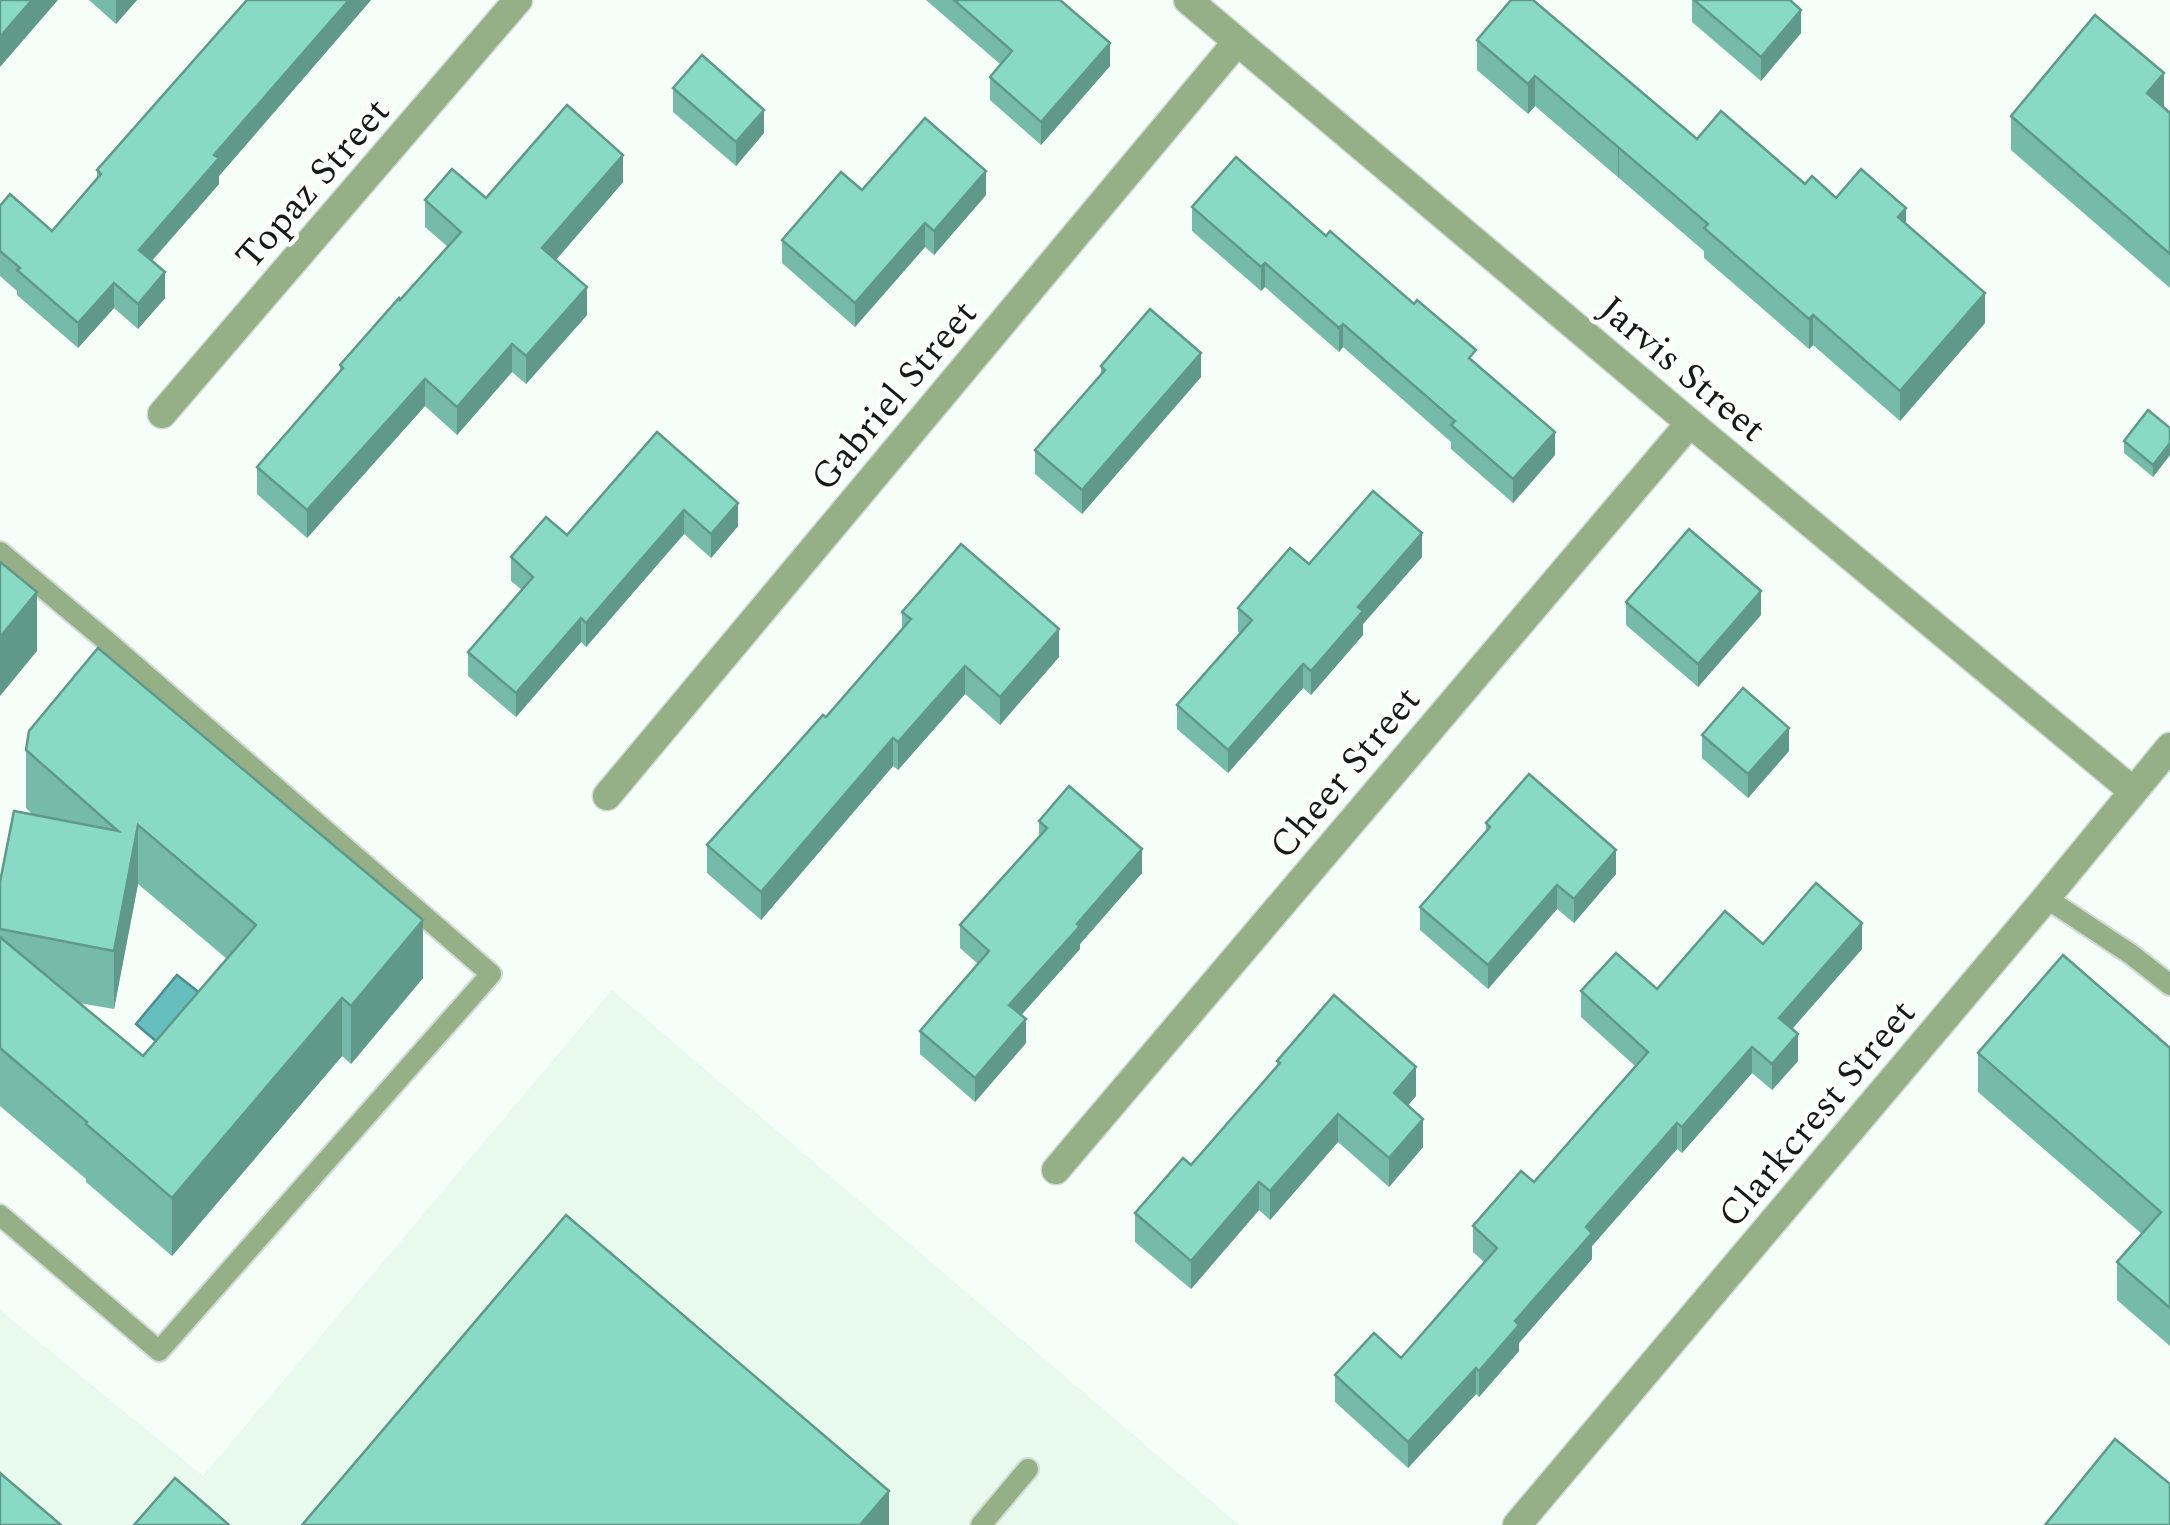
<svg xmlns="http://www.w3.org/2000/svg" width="2170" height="1525" font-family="Spectral,serif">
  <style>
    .built { fill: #e7faed }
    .water { fill: #66bebf; stroke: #4e8d8d; stroke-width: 2.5 }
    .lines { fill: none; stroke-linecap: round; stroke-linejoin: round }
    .service-casing { stroke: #d1dad4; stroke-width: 24 }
    .minor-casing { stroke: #d1dad4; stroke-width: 31 }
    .service { stroke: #95b087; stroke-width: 20 }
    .minor { stroke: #95b087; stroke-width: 28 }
    .wall { fill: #76bba9; fill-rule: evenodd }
    .shaded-wall { fill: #60998a }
    .building { fill: #89dac5; stroke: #60998a; stroke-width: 2.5 }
    .labels { text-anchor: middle; stroke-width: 9; stroke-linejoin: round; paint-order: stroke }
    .street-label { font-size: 38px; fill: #161a17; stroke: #fff }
  </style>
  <rect width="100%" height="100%" fill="#f5fef8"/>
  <polygon class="built" points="612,990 1239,1525 0,1525 0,1310 203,1476"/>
  <polygon class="water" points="177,975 206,998 164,1048 136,1024"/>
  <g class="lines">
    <defs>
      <g id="service">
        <polyline points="0,552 103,638 491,974 159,1351 0,1215"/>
        <polyline points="2046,898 2132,955 2170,985"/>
        <polyline points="981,1525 1028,1469"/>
      </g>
      <g id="minor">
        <polyline points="1188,0 1690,423 2133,791"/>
        <polyline points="162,414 518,0"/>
        <polyline points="607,796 1237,42"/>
        <polyline points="1056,1170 1690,423"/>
        <polyline points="1517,1525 2046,898 2170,747"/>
      </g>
    </defs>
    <use href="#service" class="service-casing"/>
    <use href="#minor" class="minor-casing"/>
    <use href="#service" class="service"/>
    <use href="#minor" class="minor"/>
  </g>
  <g class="wall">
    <polygon points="89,0 137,0 116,24"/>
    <polygon points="247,0 371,0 219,176 219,184 152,261 165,298 138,329 114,308 78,348 17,295 17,291 0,276 0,206 52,231 97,178 97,170"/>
    <polygon points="926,0 1060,0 1110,66 1041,145 990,100 990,77 1000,64"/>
    <polygon points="1692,0 1790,0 1801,33 1761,81 1692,22"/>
    <polygon points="1477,40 1697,139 1836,198 1906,224 1985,323 1900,421 1813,345 1809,349 1704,258 1704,251 1535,106 1528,114 1477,70"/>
    <polygon points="673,88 764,133 736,166 673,112"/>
    <polygon points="2164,108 2170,113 2170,288 2011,150 2011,116"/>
    <polygon points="623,182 556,260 587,315 526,384 512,372 457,435 425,406 307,538 257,494 257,467 340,371 340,365 448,247 425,227 425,200 486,198"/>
    <polygon points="986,195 934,255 925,247 855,327 782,263 782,240"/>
    <polygon points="1192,207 1326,236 1476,363 1555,455 1513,503 1451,449 1451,442 1343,347 1339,352 1265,287 1261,291 1192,231"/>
    <polygon points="1101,366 1201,377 1082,514 1035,474 1035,450 1101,375"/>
    <polygon points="2170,428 2170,455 2153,477 2124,453 2124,441"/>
    <polygon points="657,432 738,526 711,558 684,534 586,647 581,642 516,717 468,676 468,652 522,590 511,581 511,557 567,535"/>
    <polygon points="1422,557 1363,624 1363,635 1311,695 1303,688 1228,773 1177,729 1177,705 1240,633 1238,632 1238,608 1309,564"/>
    <polygon points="1626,602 1761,615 1698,687 1626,625"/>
    <polygon points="902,612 1059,657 1000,725 965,694 898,770 893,766 761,920 707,873 707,845 826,717 902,629"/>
    <polygon points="1702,735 1789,751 1748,798 1702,758"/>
    <path d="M26,750L423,978L351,1064L342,1056L172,1256L86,1182V1179L0,1106V882L33,815L26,808ZM138,884L227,959L143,1056L79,1003L114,1009Z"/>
    <polygon points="1039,821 1142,873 1080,944 1080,949 1021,1015 1026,1043 975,1102 920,1054 920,1031 978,964 960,948 960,925 1039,837"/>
    <polygon points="1486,823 1616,874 1574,923 1557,909 1488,989 1420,930 1420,907 1486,831"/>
    <polygon points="1763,944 1862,949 1792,1029 1798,1061 1772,1090 1752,1073 1682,1153 1677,1149 1592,1246 1592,1259 1519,1343 1519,1351 1479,1397 1476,1394 1408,1468 1335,1402 1335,1375 1401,1358 1484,1262 1473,1252 1473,1226 1534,1182 1635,1066 1581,1017 1581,991 1657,989"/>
    <polygon points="2170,1048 2170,1346 2117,1300 2117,1262 2142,1234 1978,1092 1978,1053"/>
    <polygon points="1277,1061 1416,1096 1408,1105 1423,1147 1389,1187 1338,1142 1270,1220 1259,1210 1191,1289 1135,1242 1135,1213 1191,1165 1277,1067"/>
  </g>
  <g class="shaded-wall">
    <polygon points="32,0 58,0 0,67 0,37"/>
    <polygon points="116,0 137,0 116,24"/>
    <polygon points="349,0 371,0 219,176 219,184 139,275 139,250 214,155"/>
    <polygon points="1801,10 1801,33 1761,81 1761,57"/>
    <polygon points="1110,43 1110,66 1041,145 1041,122"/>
    <polygon points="2164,73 2164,108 2147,93"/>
    <polygon points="1535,76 1535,106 1528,114 1528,84"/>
    <polygon points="764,110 764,133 736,166 736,142"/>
    <polygon points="1619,147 1619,177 1618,178 1618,148"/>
    <polygon points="623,155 623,182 542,276 542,248"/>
    <polygon points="986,171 986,195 934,255 934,231"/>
    <polygon points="1906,208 1906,238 1898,217"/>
    <polygon points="925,223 925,247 855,327 855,303"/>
    <polygon points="1265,263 1265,287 1261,291 1261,267"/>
    <polygon points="165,272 165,298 138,329 138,304"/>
    <polygon points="114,283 114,308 78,348 78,323"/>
    <polygon points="587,287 587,315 526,384 526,356"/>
    <polygon points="1985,293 1985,323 1900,421 1900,391"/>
    <polygon points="1813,315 1813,345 1809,349 1809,319"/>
    <polygon points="1343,324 1343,347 1339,352 1339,328"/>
    <polygon points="512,344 512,372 457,435 457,407"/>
    <polygon points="1201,353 1201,377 1082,514 1082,490"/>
    <polygon points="425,379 425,406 307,538 307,510"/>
    <polygon points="1555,432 1555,455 1513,503 1513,479"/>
    <polygon points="2170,443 2170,455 2153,477 2153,465"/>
    <polygon points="738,503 738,526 711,558 711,534"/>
    <polygon points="684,510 684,534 586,647 586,623"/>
    <polygon points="1422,533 1422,557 1363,624 1363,635 1311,695 1311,671 1358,607"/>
    <polygon points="1761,591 1761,615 1698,687 1698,664"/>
    <polygon points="37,592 37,651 0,696 0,637"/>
    <polygon points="581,618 581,642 516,717 516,693"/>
    <polygon points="1059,629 1059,657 1000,725 1000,697"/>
    <polygon points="1303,664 1303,688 1228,773 1228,750"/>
    <polygon points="965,666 965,694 898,770 898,742"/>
    <polygon points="1789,728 1789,751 1748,798 1748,774"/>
    <polygon points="893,738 893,766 761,920 761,892"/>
    <polygon points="138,825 138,884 114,1009 114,951"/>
    <polygon points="1142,849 1142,873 1080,944 1080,949 1009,1029 1009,1005"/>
    <polygon points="1616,850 1616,874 1574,923 1574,899"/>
    <polygon points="1557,885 1557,909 1488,989 1488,965"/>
    <polygon points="423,920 423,978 351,1064 351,1006"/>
    <polygon points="1862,923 1862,949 1779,1044 1779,1018"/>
    <polygon points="342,998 342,1056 172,1256 172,1198"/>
    <polygon points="1026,1019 1026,1043 975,1102 975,1078"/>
    <polygon points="1798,1034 1798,1061 1772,1090 1772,1064"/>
    <polygon points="1752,1047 1752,1073 1682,1153 1682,1127"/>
    <polygon points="1416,1067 1416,1096 1394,1122 1394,1093"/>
    <polygon points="1338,1114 1338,1142 1270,1220 1270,1191"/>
    <polygon points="1423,1119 1423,1147 1389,1187 1389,1158"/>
    <polygon points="1677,1123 1677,1149 1592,1246 1592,1259 1519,1343 1519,1351 1479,1397 1479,1371 1586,1227"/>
    <polygon points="1259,1182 1259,1210 1191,1289 1191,1261"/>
    <polygon points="1476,1368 1476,1394 1408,1468 1408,1442"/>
    <polygon points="889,1491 889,1525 860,1525"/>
  </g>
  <g class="building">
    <polygon points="0,0 32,0 0,37"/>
    <polygon points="247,0 349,0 214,155 219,158 139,250 165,272 138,304 114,283 78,323 17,270 20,268 0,251 0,206 10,194 52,231 101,174 97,170"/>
    <polygon points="954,0 1060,0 1110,43 1041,122 990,77 1012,51"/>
    <polygon points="1511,0 1533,0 1697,139 1721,111 1805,184 1812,176 1836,198 1861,169 1906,208 1898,217 1985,293 1900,391 1813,315 1809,319 1704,228 1708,224 1535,76 1528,84 1477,40"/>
    <polygon points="1694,0 1790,0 1801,10 1761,57"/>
    <polygon points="2095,15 2164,73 2147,93 2170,113 2170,254 2011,116"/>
    <polygon points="702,55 764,110 736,142 673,88"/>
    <polygon points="567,105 623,155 542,248 587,287 526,356 512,344 457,407 425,379 307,510 257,467 343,368 340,365 399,298 400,300 461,232 425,200 452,169 486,198"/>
    <polygon points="925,118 986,171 934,231 925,223 855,303 782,240 841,172 862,190"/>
    <polygon points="1236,157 1326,236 1330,231 1414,304 1417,300 1476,350 1469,358 1555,432 1513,479 1451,425 1455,421 1343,324 1339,328 1265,263 1261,267 1192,207"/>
    <polygon points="1150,309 1201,353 1082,490 1035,450 1105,370 1101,366"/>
    <polygon points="2148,410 2170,428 2170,443 2153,465 2124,441"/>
    <polygon points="657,432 738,503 711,534 684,510 586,623 581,618 516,693 468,652 533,577 511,557 546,517 567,535"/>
    <polygon points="1373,491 1422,533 1358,607 1363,611 1311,671 1303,664 1228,750 1177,705 1252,620 1238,608 1290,548 1309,564"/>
    <polygon points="1689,529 1761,591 1698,664 1626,602"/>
    <polygon points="961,544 1059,629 1000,697 965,666 898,742 893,738 761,892 707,845 823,715 826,717 911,619 902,612"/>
    <polygon points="0,562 37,592 0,637"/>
    <polygon points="98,648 423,920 351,1006 342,998 172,1198 86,1124 87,1122 0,1048 0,937 143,1056 256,925 138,825 114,951 0,929 0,882 14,811 118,831 26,750 29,731"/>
    <polygon points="1743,688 1789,728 1748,774 1702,735"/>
    <polygon points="1529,774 1616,850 1574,899 1557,885 1488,965 1420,907 1490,827 1486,823"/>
    <polygon points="1069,786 1142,849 1077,924 1080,926 1009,1005 1026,1019 975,1078 920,1031 989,951 960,925 1047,828 1039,821"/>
    <polygon points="1816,883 1862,923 1779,1018 1798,1034 1772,1064 1752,1047 1682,1127 1677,1123 1586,1227 1592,1233 1515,1321 1519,1325 1479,1371 1476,1368 1408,1442 1335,1375 1374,1333 1401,1358 1497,1248 1473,1226 1521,1171 1534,1182 1648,1052 1581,991 1616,953 1657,989 1725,911 1763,944"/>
    <polygon points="2063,955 2170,1048 2170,1308 2117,1262 2161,1212 1978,1053"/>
    <polygon points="1334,995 1416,1067 1394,1093 1423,1119 1389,1158 1338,1114 1270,1191 1259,1182 1191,1261 1135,1213 1183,1158 1191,1165 1280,1063 1277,1061"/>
    <polygon points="566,1215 889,1491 860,1525 302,1525"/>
    <polygon points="2115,1439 2170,1484 2170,1525 2045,1525"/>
    <polygon points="0,1473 61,1525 0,1525"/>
    <polygon points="175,1478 229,1525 134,1525"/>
  </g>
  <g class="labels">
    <g class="street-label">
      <text transform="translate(312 183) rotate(-49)" y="13">Topaz Street</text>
      <text transform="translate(1683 368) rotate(40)" y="13">Jarvis Street</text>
      <text transform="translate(893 395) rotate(-50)" y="13">Gabriel Street</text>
      <text transform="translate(1344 772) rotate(-50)" y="13">Cheer Street</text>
      <text transform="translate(1816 1113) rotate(-50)" y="13">Clarkcrest Street</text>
    </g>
  </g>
</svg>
